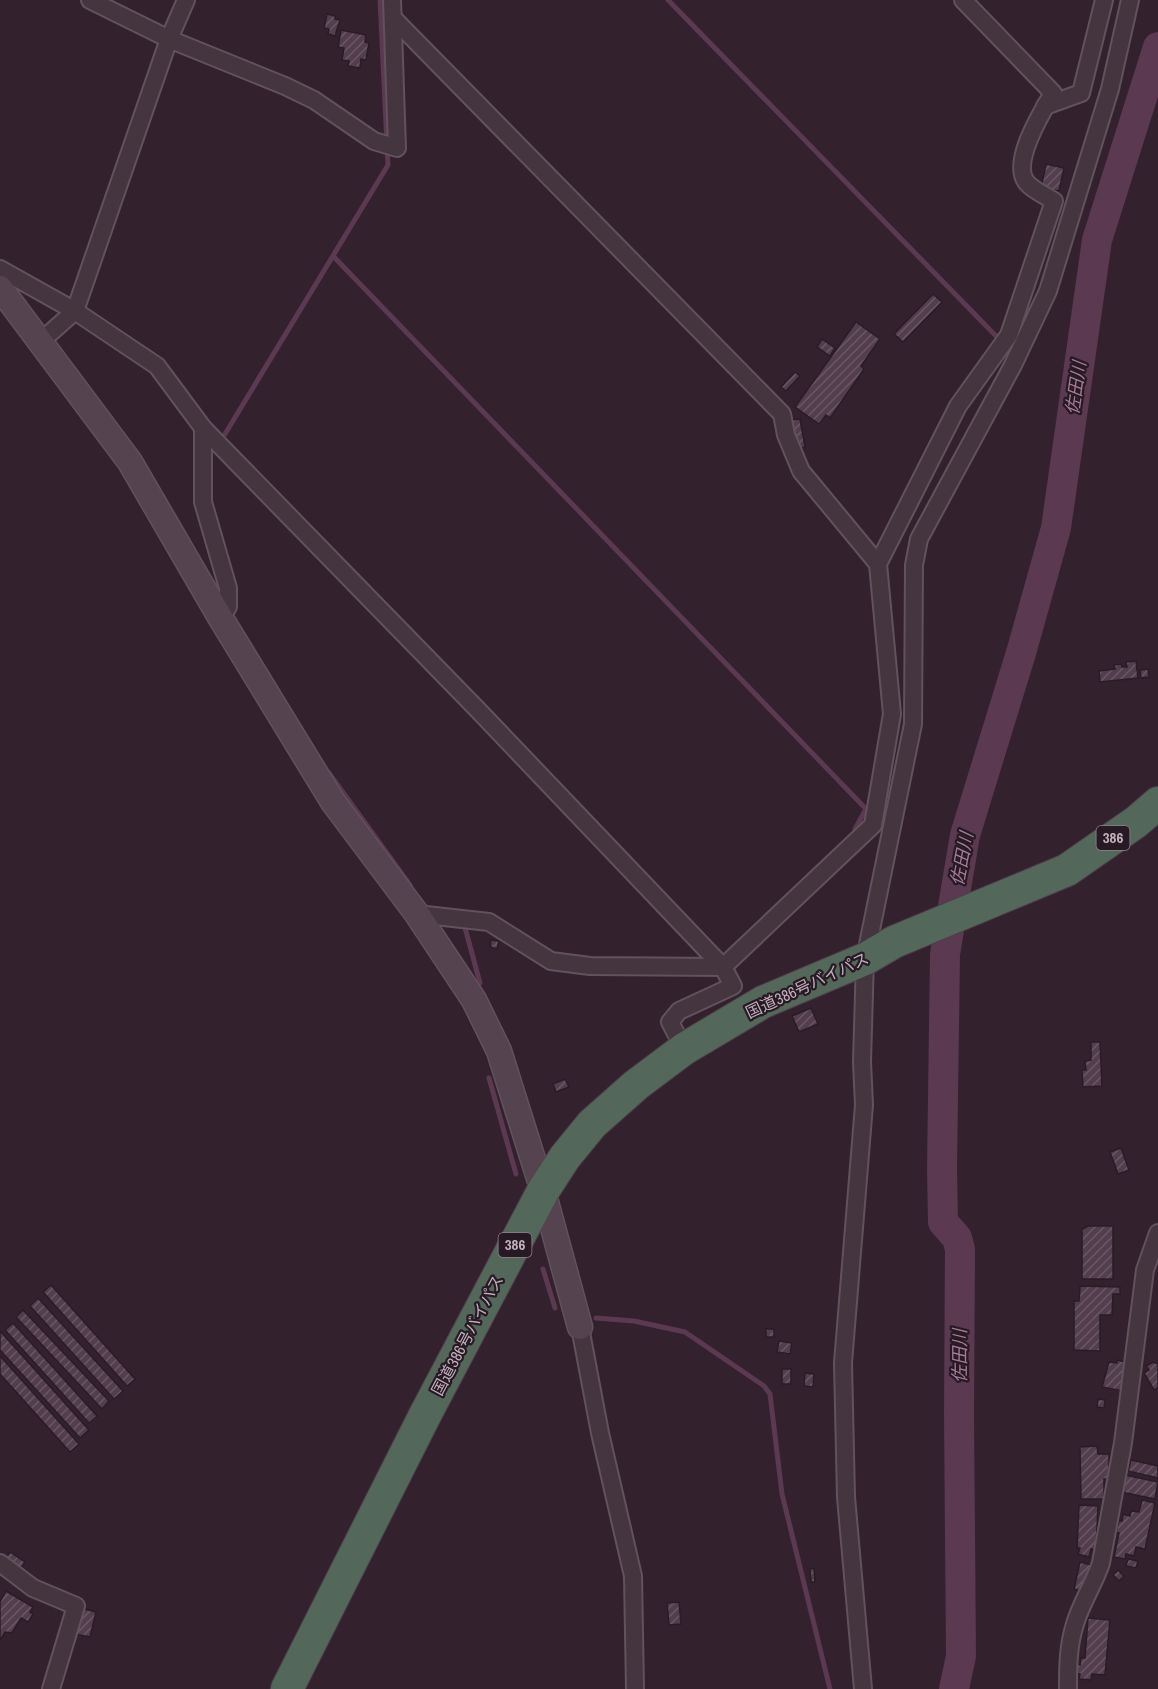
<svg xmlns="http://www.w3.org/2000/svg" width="1158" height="1689" font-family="'Archivo Narrow','Noto Sans JP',sans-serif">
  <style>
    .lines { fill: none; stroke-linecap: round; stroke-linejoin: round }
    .stream { stroke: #5a3951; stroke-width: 5 }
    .river { stroke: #5a3951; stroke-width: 30 }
    .building { fill: url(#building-hatch); stroke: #2a1c26; stroke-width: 1.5 }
    .street-casing { stroke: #61525d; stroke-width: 20 }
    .secondary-casing { stroke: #61525d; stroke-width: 27 }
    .highway-casing { stroke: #4e3f4a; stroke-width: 34 }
    .street { stroke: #44353f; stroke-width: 16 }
    .secondary { stroke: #564350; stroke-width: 24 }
    .highway { stroke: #53685a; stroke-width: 32 }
    .labels { text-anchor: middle; stroke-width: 4.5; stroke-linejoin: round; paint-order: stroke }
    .shield { fill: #281a24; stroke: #92828e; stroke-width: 1.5 }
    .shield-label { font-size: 15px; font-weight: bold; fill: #c0afbb }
    .street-label { font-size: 16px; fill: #c0afbb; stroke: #281a24 }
    .water-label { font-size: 18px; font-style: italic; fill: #a57b99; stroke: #281a24 }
  </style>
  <defs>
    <pattern id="building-hatch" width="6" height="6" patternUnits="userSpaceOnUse" patternTransform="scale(1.5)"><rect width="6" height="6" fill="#533e4d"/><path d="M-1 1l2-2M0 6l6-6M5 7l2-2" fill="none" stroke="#6a5765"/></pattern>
  </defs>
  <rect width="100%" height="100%" fill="#33222e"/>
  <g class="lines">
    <g class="stream">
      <polyline points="668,0 996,336"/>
      <polyline points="334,257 866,809 855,829"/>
      <polyline points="225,434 388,165 380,0"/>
      <polyline points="329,773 410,885"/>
      <polyline points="464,924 480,983"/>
      <polyline points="489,1078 516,1174"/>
      <polyline points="543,1269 555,1308"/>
      <polyline points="596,1318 634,1321 685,1332 764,1386 770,1394 782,1494 830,1689"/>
    </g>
    <polyline class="river" points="954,1689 961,1656 959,1414 960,1249 957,1238 943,1222 942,1169 945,954 965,835 1021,653 1056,528 1097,240 1158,47"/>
  </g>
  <g class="building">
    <polygon points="327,14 335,16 335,19 340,20 335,36 328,34 329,29 324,28"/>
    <polygon points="341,30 366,35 365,42 369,43 366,60 361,59 360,68 348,66 349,61 342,60 344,48 338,47"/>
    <polygon points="1046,164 1064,168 1059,191 1041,188"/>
    <polygon points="933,294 942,302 903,342 894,334"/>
    <polygon points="856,322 880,339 861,366 864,369 830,418 826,415 819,424 795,407"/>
    <polygon points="822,339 835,348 830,356 817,347"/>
    <polygon points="795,372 800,376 786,391 781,387"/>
    <polygon points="800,419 805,447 797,449 792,420"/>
    <polygon points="1136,661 1138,678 1100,682 1099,671 1115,669 1114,665 1121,664 1122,667 1127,667 1126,662"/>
    <polygon points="1148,669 1149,677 1141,678 1140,670"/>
    <polygon points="491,940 499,941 497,949 490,947"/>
    <polygon points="811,1008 818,1024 799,1032 792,1016"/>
    <polygon points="1091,1042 1100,1042 1102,1086 1083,1087 1082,1070 1086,1070 1085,1061 1091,1060"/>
    <polygon points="565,1079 569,1087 556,1092 553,1084"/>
    <polygon points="1121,1148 1129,1170 1118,1174 1110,1152"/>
    <polygon points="1088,1226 1113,1226 1113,1279 1082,1279 1082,1230"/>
    <polygon points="51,1285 135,1379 127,1386 43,1292"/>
    <polygon points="1080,1286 1120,1287 1120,1294 1113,1294 1112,1315 1100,1315 1100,1351 1074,1350 1074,1301 1079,1301"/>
    <polygon points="38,1298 123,1391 114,1399 30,1306"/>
    <polygon points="23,1310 109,1401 102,1409 16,1317"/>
    <polygon points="13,1323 97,1416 89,1423 5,1330"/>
    <rect x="766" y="1329" width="8" height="8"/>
    <polygon points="0,1331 89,1430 80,1438 0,1350"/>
    <polygon points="779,1341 792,1343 790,1354 777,1352"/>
    <polygon points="0,1356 79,1444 70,1452 0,1374"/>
    <polygon points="1117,1360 1129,1363 1123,1391 1102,1387 1109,1362 1117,1363"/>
    <polygon points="1153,1362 1158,1364 1158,1388 1154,1390 1144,1373 1149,1370 1146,1366"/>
    <rect x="782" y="1369" width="9" height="15"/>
    <polygon points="805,1373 814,1374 813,1387 804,1386"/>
    <polygon points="1098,1399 1105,1400 1104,1408 1097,1407"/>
    <polygon points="1097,1446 1098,1454 1109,1454 1109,1479 1104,1479 1104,1499 1081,1499 1080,1447"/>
    <polygon points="1131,1460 1158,1466 1158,1478 1128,1471"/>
    <polygon points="1125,1475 1158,1482 1155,1499 1121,1492"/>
    <polygon points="1142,1500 1155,1503 1145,1549 1136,1547 1134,1556 1126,1554 1125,1559 1114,1557 1119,1533 1116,1532 1119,1521 1122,1521 1123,1514 1130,1516 1131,1511 1139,1512"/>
    <polygon points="1079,1505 1098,1506 1096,1549 1091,1549 1089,1557 1078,1554 1080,1548 1077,1548"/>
    <polygon points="10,1552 25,1562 20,1570 5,1559"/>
    <polygon points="1128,1559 1138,1561 1136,1568 1126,1566"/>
    <polygon points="1080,1562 1095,1566 1088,1593 1074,1589"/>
    <polygon points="814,1568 815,1582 811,1582 810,1569"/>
    <polygon points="1118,1570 1124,1576 1119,1581 1113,1575"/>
    <polygon points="6,1591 33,1607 30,1612 33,1614 28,1622 21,1618 12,1633 5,1632 0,1640 0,1602"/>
    <polygon points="679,1602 681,1624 669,1625 667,1603"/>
    <polygon points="81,1608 96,1612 90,1637 75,1634"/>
    <polygon points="1088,1618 1110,1620 1105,1675 1092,1674 1091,1680 1079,1679 1080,1674 1072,1673 1075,1663 1080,1665 1081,1658 1085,1658"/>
  </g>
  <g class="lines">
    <defs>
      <g id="street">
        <polyline points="90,0 169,39 285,86 314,100 374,141 397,148 392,0"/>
        <polyline points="393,18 782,414 786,435 801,471 878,564"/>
        <polyline points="1045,106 1081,93 1104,0"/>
        <polyline points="0,269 75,311 169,39 186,0"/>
        <polyline points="40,342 75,311 157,366 203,428 477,709 723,967 733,986 679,1011 670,1022 684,1049"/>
        <polyline points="203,428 203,502 228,588 228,607 220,617"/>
        <path d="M417,914L489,922L551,961L590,966L723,967L873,825L892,714L878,564L958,406L1009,335L1054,201C1046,196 1033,190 1027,183C1010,163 1042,112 1053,93L963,0"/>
        <polyline points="580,1327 600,1433 633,1576 635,1689"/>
        <polyline points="0,1563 33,1588 76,1606 51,1689"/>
        <polyline points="863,1689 846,1497 843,1363 864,1105 862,1062 865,959 913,724 914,565 919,539 1013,365 1048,291 1110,89 1130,0"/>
        <path d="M1068,1689C1068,1667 1068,1646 1075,1624C1081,1603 1094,1584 1101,1563L1123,1443L1145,1270L1158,1233"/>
      </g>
      <polyline id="secondary" points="0,288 130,462 220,617 333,802 417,914 474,1000 499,1051 543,1191 580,1327"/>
      <polyline id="highway" points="287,1689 425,1415 543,1191 565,1157 592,1124 636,1085 684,1049 763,1002 865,959 894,942 1067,870 1136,822 1158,803"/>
    </defs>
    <use href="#street" class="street-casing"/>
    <use href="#secondary" class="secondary-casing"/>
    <use href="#highway" class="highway-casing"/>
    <use href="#street" class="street"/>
    <use href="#secondary" class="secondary"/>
    <use href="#highway" class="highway"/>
  </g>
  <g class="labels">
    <g class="shield">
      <rect x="1096.5" y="826" width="33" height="24" rx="4.5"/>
      <rect x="498.5" y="1233" width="33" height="24" rx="4.5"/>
    </g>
    <g class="shield-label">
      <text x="1113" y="843">386</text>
      <text x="515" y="1250">386</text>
    </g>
    <g class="street-label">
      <text transform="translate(807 985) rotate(-25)" y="6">国道386号バイパス</text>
      <text transform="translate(467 1335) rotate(-62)" y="6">国道386号バイパス</text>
    </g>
    <g class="water-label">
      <text transform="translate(1076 388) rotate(-82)" y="6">佐田川</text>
      <text transform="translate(962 859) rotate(-79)" y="6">佐田川</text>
      <text transform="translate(960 1356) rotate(-90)" y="6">佐田川</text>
    </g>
  </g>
</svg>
